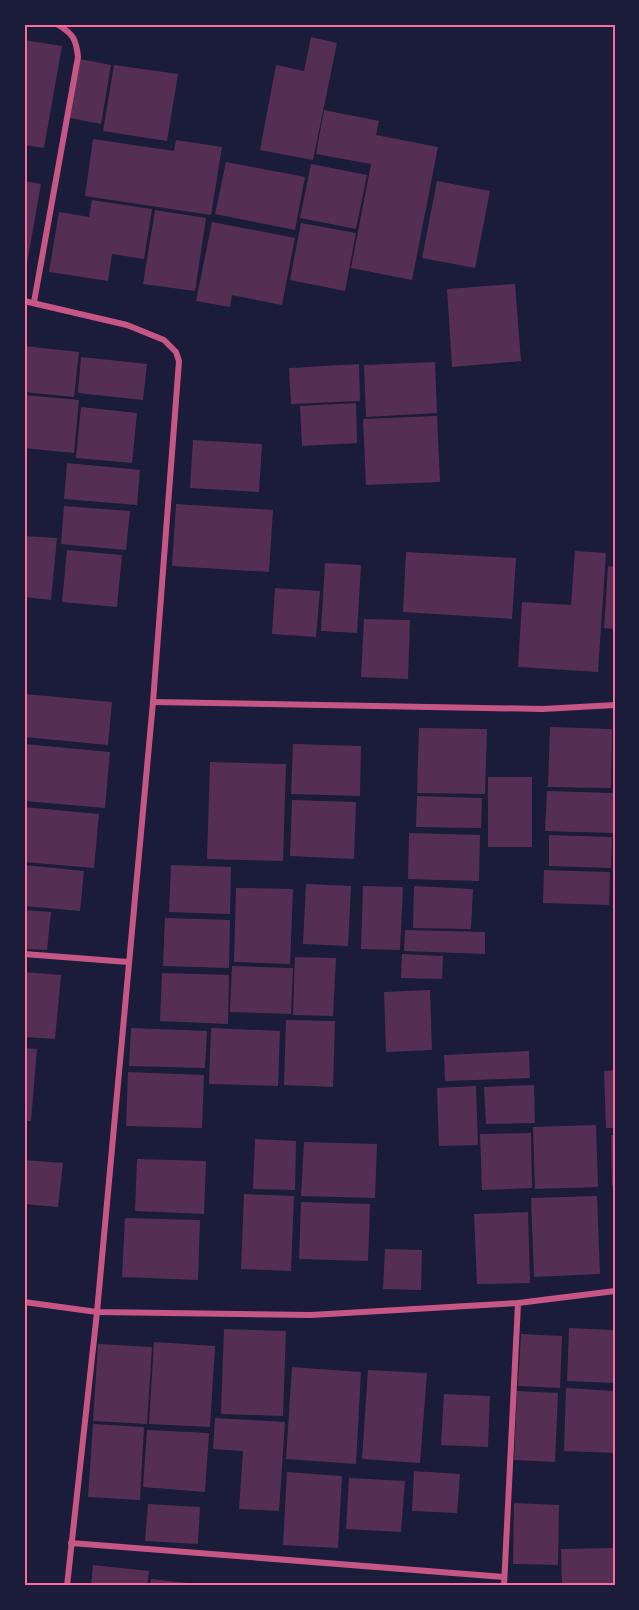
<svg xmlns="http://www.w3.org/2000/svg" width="639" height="1610" font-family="'Fira Sans',sans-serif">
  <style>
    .building { fill: #542f53 }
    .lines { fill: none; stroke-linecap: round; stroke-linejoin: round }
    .minor { stroke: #c65784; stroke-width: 6 }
    .neatline { fill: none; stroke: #ff6b9d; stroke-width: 2 }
  </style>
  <rect width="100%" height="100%" fill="#1b1b3a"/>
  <g class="building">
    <polygon points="311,37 337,43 313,160 260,150 276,65 304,71"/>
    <polygon points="24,40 62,46 44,148 24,145"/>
    <polygon points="80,59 111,65 101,124 70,118"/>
    <polygon points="114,65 178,74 167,141 103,131"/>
    <polygon points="324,110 379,121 376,135 438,147 412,280 351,268 371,164 316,154"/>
    <polygon points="93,139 174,151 176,140 222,147 211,215 85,196"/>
    <polygon points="226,162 305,177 295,230 215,214"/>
    <polygon points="311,164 367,175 356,229 300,218"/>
    <polygon points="24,181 41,184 26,269 24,268"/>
    <polygon points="437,181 490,191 475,268 422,258"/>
    <polygon points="92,200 152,209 144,259 112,254 108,281 49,272 59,212 89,217"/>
    <polygon points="155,210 206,218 195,291 143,284"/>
    <polygon points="212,222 295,238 282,305 232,295 230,307 196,301"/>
    <polygon points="301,223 356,233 345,291 290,280"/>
    <polygon points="515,284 521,361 452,367 447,289"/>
    <polygon points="24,346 79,352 74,397 24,392"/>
    <polygon points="81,357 147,364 143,400 78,393"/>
    <polygon points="435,362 437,413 366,417 364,365"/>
    <polygon points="359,364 360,401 291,404 289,368"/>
    <polygon points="24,395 79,400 74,453 24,448"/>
    <polygon points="356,403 357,443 302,446 300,406"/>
    <polygon points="81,407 137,413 132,463 76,458"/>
    <polygon points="437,416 440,482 366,485 363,419"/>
    <polygon points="193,440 262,444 259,492 190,488"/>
    <polygon points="67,463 140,470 137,505 64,499"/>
    <polygon points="176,504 273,510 269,572 172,566"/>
    <polygon points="64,506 130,511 126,550 61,544"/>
    <polygon points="24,536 57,538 51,600 24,597"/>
    <polygon points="67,550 122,555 117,607 62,602"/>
    <polygon points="575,551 606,553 598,672 518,667 522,602 571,605"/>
    <polygon points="406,552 516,558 512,619 403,612"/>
    <polygon points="325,563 361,565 357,633 321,631"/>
    <polygon points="608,566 615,567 615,629 604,628"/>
    <polygon points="275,588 320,591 316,637 272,634"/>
    <polygon points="364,619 410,620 408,679 361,677"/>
    <polygon points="24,694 112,702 108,745 24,737"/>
    <polygon points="550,727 612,729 611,788 548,787"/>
    <polygon points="419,728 487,729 485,794 417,793"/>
    <polygon points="24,744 110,752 105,808 24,801"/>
    <polygon points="293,744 361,746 360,796 291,794"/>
    <polygon points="210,762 286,764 283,861 207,859"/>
    <rect x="488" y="777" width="44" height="70"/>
    <polygon points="547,791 613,793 613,833 545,831"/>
    <polygon points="417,796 482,798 481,828 416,827"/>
    <polygon points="292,800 356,802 354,859 290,856"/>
    <polygon points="24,807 99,814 94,868 24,862"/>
    <polygon points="409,833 480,835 479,881 408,879"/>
    <polygon points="549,835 612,837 611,868 549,866"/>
    <polygon points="24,865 84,871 80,911 24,906"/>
    <polygon points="171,865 231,867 230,914 169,912"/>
    <polygon points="544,870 610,872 609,905 543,903"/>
    <polygon points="306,884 351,886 348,946 303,944"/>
    <polygon points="363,886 403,887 400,950 361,949"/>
    <polygon points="414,886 473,889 471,929 413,928"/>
    <polygon points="236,888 293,889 290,964 234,962"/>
    <polygon points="24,910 51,912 47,950 24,949"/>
    <polygon points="165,918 230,920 229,968 163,966"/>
    <polygon points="405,930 485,932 485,954 404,951"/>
    <polygon points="402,954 443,956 442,979 401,978"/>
    <polygon points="295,957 336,958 333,1016 293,1015"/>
    <polygon points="232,966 293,968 291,1014 230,1012"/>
    <polygon points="24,972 61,975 55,1039 24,1037"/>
    <polygon points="162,973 229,975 228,1024 160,1021"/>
    <polygon points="430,990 432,1050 386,1052 384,992"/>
    <polygon points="286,1020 335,1021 333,1087 284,1085"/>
    <polygon points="131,1028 207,1031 205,1068 129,1066"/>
    <polygon points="211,1028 280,1031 278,1086 209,1084"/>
    <polygon points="24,1048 37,1049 31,1121 24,1121"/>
    <polygon points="529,1051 530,1078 445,1081 444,1055"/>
    <polygon points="615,1070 615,1128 606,1128 604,1071"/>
    <polygon points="128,1072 204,1075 202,1128 126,1126"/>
    <polygon points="534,1085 535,1123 486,1124 484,1087"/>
    <polygon points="476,1086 478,1145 439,1146 437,1088"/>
    <polygon points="596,1125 598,1187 535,1189 533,1127"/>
    <polygon points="531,1133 532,1188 482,1190 480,1134"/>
    <polygon points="611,1135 615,1135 615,1186 612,1186"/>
    <polygon points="255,1139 296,1141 295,1190 253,1189"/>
    <polygon points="304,1142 377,1144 375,1198 301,1196"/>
    <polygon points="137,1159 206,1161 204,1214 135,1211"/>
    <polygon points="24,1160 63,1163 58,1207 24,1204"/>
    <polygon points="244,1194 294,1196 291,1271 241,1269"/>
    <polygon points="597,1196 600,1274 534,1277 531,1198"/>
    <polygon points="301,1202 370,1204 368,1261 299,1259"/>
    <polygon points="528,1212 530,1283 477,1284 474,1214"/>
    <polygon points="125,1218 200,1220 198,1280 122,1277"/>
    <polygon points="385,1249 422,1250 421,1290 383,1289"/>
    <polygon points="569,1328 615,1330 615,1383 567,1381"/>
    <polygon points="224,1329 286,1331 283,1416 221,1414"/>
    <polygon points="521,1334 562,1336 560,1388 518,1386"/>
    <polygon points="154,1342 215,1346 210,1427 149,1424"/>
    <polygon points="98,1344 152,1347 147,1424 93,1421"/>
    <polygon points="292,1367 361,1372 356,1464 286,1459"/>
    <polygon points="368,1370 427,1373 420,1463 362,1459"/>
    <polygon points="566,1388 615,1391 615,1453 564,1451"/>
    <polygon points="517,1391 558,1393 555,1462 514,1460"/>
    <polygon points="444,1394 490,1396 488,1447 441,1445"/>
    <polygon points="215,1418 285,1422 279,1511 239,1509 243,1451 213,1449"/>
    <polygon points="93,1424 144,1427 140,1500 88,1497"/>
    <polygon points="147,1430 209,1433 205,1492 143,1487"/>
    <polygon points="414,1471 460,1474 457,1513 412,1511"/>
    <polygon points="287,1472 342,1476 338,1548 283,1545"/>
    <polygon points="349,1478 405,1481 401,1532 346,1529"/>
    <polygon points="514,1503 559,1505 558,1565 513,1564"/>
    <polygon points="148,1504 200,1507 198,1544 145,1541"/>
    <polygon points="615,1548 615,1586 562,1586 561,1549"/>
    <polygon points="93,1565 149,1571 147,1586 91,1586"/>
    <polygon points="151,1579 197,1584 197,1586 150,1586"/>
    <polygon points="410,1583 426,1584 426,1586 410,1586"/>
  </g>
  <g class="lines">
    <g class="minor">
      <polyline points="24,301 127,325 164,340 176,352 179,361 153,702 97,1312 67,1586"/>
      <path d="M34,302L78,57C76,38 73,34 57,24"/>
      <polyline points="153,702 543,709 615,705"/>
      <polyline points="24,954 128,962"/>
      <polyline points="24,1302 97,1312 311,1315 518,1303 615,1291"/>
      <polyline points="71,1543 504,1577"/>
      <polyline points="504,1586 518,1303"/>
    </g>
  </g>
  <rect width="639" height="1610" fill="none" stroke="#1b1b3a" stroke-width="51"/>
  <rect x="26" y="26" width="588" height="1558" class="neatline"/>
</svg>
